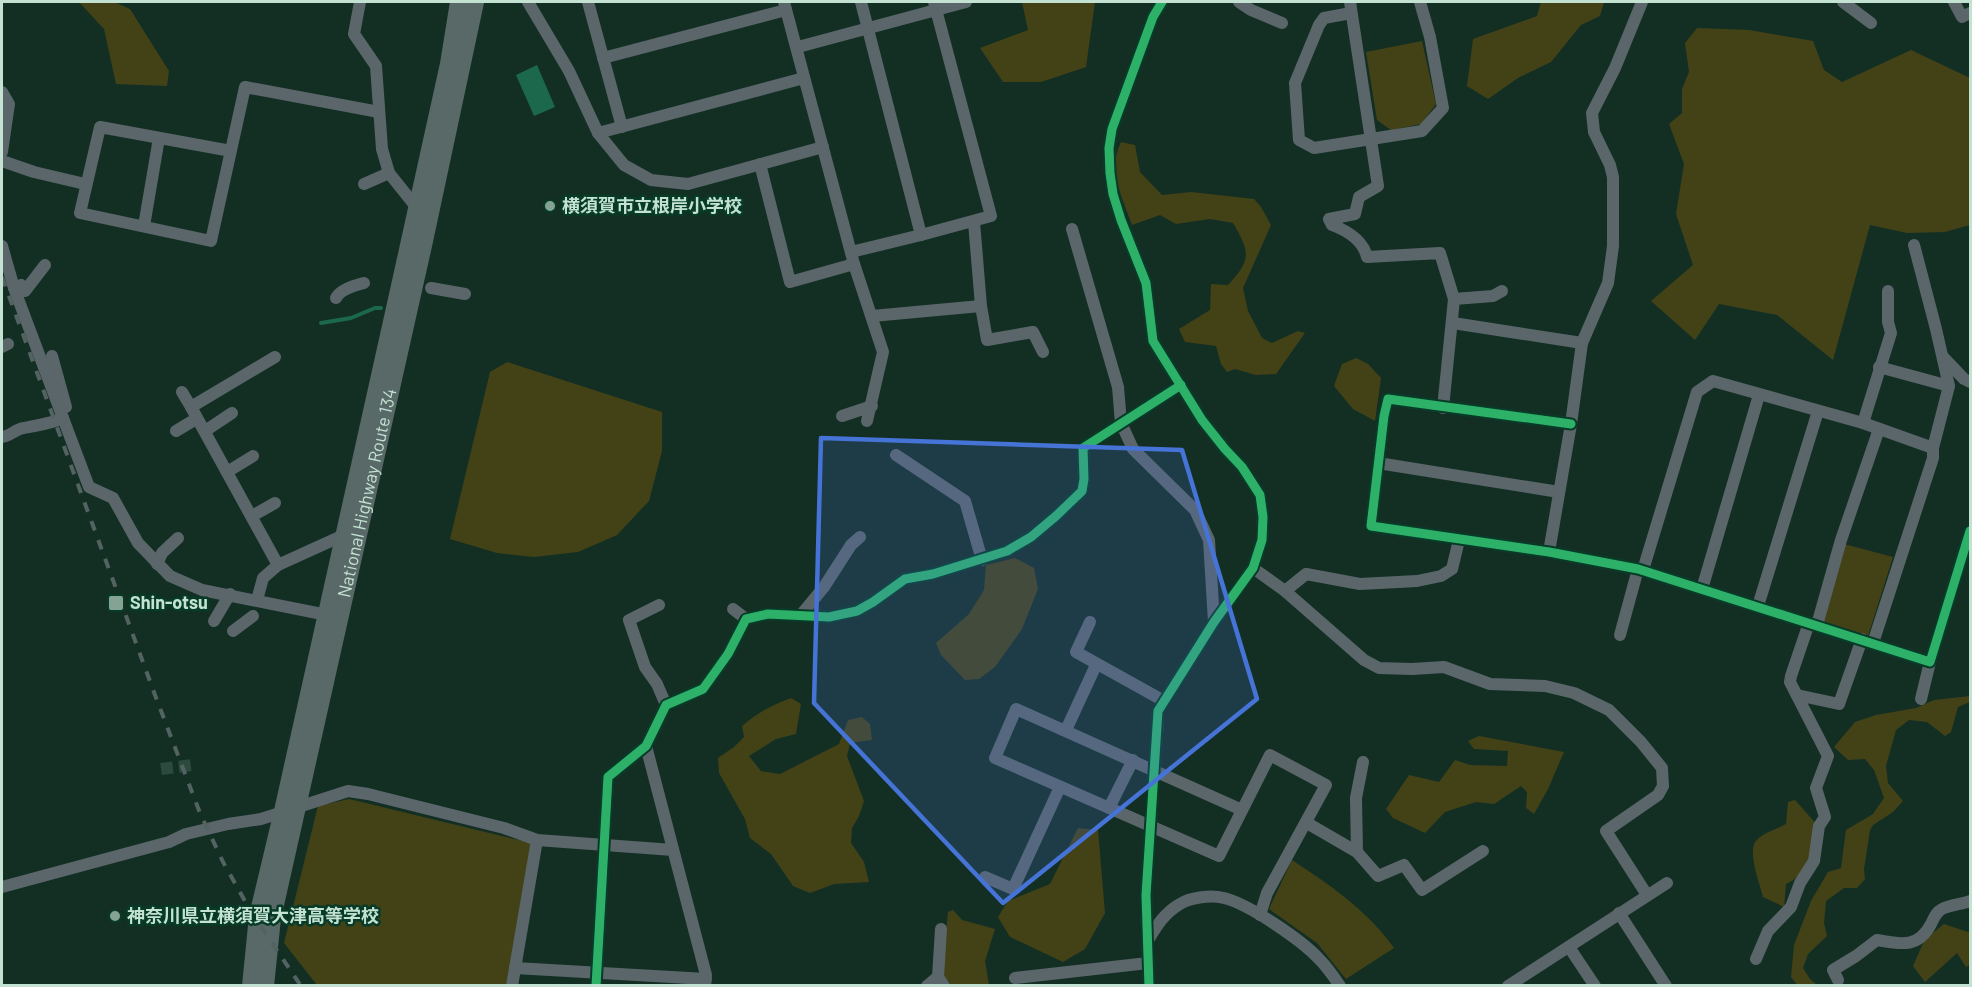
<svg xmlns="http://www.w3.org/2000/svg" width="1972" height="987" font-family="Barlow,'Noto Sans JP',sans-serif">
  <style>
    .green { fill: #434217 }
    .water { fill: #1c684c }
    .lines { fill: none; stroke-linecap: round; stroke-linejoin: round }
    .stream { stroke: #1c684c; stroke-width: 4 }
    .minor-tunnel { stroke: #2d4a3e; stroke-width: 12; stroke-dasharray: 12 6; stroke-linecap: butt }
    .minor { stroke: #5b666b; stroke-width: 12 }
    .highway { stroke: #596967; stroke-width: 18 }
    .rail { stroke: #536361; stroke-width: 4; stroke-dasharray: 10 10; stroke-linecap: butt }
    .cycleway-casing { stroke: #073b28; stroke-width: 13 }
    .cycleway { stroke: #2db169; stroke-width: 9 }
    .marked { fill: #4673d6; fill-opacity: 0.2; stroke: #4673d6; stroke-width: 4.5; stroke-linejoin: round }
    .poi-dot { fill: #85a395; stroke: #073b28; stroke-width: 2 }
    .labels { text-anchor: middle; stroke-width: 5; stroke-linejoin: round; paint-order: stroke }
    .poi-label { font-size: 18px; font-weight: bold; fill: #c3e2d2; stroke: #073b28; text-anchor: start }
    .street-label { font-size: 18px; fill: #c3e2d2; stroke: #073b28 }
  </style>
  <rect width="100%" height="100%" fill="#132f24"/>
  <g class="green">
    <polygon points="79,2 114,2 130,9 169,71 167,86 116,84 104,29"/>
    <polygon points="1022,2 1095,2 1086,67 1041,82 1003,82 980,48 1028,30"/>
    <polygon points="1541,2 1604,2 1600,16 1581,25 1551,62 1518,78 1488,99 1467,86 1473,39 1537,16"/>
    <polygon points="1697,28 1749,30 1813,41 1824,70 1842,82 1911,50 1970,78 1970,225 1945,232 1907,233 1870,225 1833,360 1777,315 1719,304 1695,340 1651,301 1693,265 1676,214 1684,164 1669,124 1682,113 1682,89 1689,72 1685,43"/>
    <polygon points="1422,41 1436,104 1421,124 1391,130 1377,120 1366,52"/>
    <path d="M1121,142L1135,145L1140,172L1162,195L1191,192L1254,199L1261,207L1271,225L1243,288L1248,311L1262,338L1272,343L1298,331L1305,333L1276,374L1256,375L1235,369L1227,372L1221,364L1216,346L1185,342L1179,329L1210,310L1211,284L1228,285C1252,259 1250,252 1233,223L1210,219L1176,224L1160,215L1132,225C1122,196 1107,171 1121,142Z"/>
    <polygon points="1356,358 1368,364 1381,378 1375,421 1353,409 1334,386 1342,364"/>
    <polygon points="507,362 662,412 662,451 649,501 617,535 578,552 534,557 497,553 450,539 490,372"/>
    <polygon points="1844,544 1893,557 1868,636 1820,622"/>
    <polygon points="1015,558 1034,568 1038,589 1022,629 995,667 979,679 965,680 941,655 936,643 969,614 984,590 986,565"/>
    <polygon points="1970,696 1970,702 1958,707 1951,732 1945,736 1927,722 1909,720 1896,730 1886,766 1888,783 1903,801 1893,812 1873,825 1870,830 1864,869 1865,879 1857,888 1844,888 1826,901 1824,923 1827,936 1808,954 1803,968 1810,979 1817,985 1797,985 1791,977 1794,945 1811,901 1828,872 1841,868 1846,830 1873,814 1884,798 1874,770 1865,759 1848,760 1834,747 1855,722 1876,715 1916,708 1934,700"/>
    <path d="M791,698L801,704L796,734L776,739L749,756L761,771L780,774L839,744L848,720L862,717L870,724L872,740L850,743L847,756L864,801L859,816L852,828L851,843L864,862L869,882L834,884L810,893L793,886L771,854L750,838L745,819L719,773L718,758L734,747L744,737L742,726C757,713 772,705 791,698Z"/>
    <polygon points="1479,736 1564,752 1548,789 1534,814 1526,808 1527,792 1521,786 1494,804 1476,802 1445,812 1425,833 1393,818 1386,809 1409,775 1439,782 1455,760 1470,765 1507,766 1508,751 1474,749 1468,741"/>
    <polygon points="349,799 535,844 508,985 317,985 284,943 318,806"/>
    <path d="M1795,800L1818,826C1812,852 1811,872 1786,884L1784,907L1763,897C1760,884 1747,852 1756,841C1762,833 1777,829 1786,824L1788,802Z"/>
    <polygon points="1078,828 1098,830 1105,913 1085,949 1063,962 1010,937 998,917 1008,901 1050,884"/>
    <path d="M1292,860C1330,885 1368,911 1394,948L1346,979L1317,943L1269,909Z"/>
    <polygon points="953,910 962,920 995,929 985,961 989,985 951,985 942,974 948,912"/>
    <polygon points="1944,924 1968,932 1970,930 1970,965 1966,967 1957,953 1925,982 1913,966 1925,939"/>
  </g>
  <polygon class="water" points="537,65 555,107 534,116 516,75"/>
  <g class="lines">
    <polyline class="stream" points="321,323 351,318 375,308 381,308"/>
    <g class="minor-tunnel">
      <polyline points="161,769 193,765"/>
      <polyline points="1146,895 1157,735"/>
    </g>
    <g class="minor">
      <polyline points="360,2 354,34 376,66 382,149 389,173 417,208"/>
      <polyline points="528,2 569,71 598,133 624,165 651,180 688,184 823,147"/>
      <polyline points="588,2 622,127"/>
      <polyline points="861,2 921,235"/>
      <polyline points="1239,2 1251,10 1282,23"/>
      <path d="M1350,2L1378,186L1359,197L1355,214L1329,219L1332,225C1348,231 1363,240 1367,257L1440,253L1454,299L1443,408"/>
      <polyline points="1843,2 1871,23"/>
      <polyline points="1954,2 1962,17 1970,13"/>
      <polyline points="1351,13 1324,18 1319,25 1295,83 1299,140 1314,148 1422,131 1443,108 1430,37 1420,2"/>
      <polyline points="798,47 966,2"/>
      <polyline points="603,58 786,10"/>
      <polyline points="2,92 9,104 2,152"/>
      <polyline points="598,133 804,78"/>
      <polyline points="231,151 100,127 80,213 211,241 245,87 379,112"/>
      <polyline points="2,161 34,172 85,184"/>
      <polyline points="760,164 790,282 854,264 784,2"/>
      <polyline points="364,184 389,173"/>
      <polyline points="974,222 981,306 987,340 1033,332 1043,352"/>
      <polyline points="144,226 159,138"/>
      <polyline points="1072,229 1118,387 1121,423 1133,449 1195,510 1209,540 1214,622"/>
      <polyline points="2,246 14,288 89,487 113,498 138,543 170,576 202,590 327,615"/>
      <polyline points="851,252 921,235 991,216 934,2"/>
      <polyline points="854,264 883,352 867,421"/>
      <polyline points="14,288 21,285 25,291 45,265"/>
      <polyline points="431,288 465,294"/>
      <path d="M336,298C341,289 354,286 364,283"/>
      <polyline points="1454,299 1493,296 1502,291"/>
      <polyline points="872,316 981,306"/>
      <polyline points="1453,323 1582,343"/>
      <polyline points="2,347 8,344"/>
      <polyline points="52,356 66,407"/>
      <polyline points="275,357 191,407 278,565"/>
      <polyline points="1943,357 1964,379 1970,382"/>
      <polyline points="1879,367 1949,386"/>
      <polyline points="182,392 191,407"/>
      <polyline points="842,416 872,406"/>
      <polyline points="1863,423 1891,333 1888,322 1888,291"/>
      <polyline points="1571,424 1388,399 1384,416 1371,526 1549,552 1638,569 1930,662 1970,531"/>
      <polyline points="176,431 196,419"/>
      <polyline points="205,431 232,413"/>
      <path d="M2,437C11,436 15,429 24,428C38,425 50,424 63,418"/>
      <polyline points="896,455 965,501 982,560"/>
      <polyline points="1378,463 1559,492"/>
      <polyline points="227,472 253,456"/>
      <polyline points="252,516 275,503"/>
      <polyline points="1549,552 1571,424 1582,343 1608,283 1613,246 1613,177 1610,165 1594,132 1592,113 1615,68 1642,2"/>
      <polyline points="157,564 162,553 178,538"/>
      <polyline points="1253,568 1285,591 1364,660 1379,668 1412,669 1444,667 1490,684 1545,686 1574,693 1609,710 1641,742 1662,768 1663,786 1658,795 1606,831 1647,895"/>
      <polyline points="1643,570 1697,392 1713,381 1863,423 1933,448"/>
      <polyline points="1702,589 1759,395"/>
      <polyline points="1285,591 1306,574 1360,584 1417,581 1441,576 1452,569 1459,540"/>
      <polyline points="257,600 263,578 278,565 344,535"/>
      <polyline points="659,605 629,620 645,667 657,684 666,705"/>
      <polyline points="1758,606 1818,411"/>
      <polyline points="733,609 746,619"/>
      <polyline points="800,616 824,587 851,545 860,537"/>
      <polyline points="214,621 230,594"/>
      <polyline points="1090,622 1076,652 1164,701"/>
      <polyline points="1817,625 1841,540 1879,429"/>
      <polyline points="233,631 253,616"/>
      <polyline points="1620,635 1638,569"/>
      <polyline points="1873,643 1933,458 1933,448 1949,386 1936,329 1914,245"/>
      <polyline points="1797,695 1839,704 1862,639"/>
      <polyline points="1921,699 1930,662"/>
      <polyline points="1066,730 1096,665"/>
      <polyline points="1157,735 1158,711 1164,701 1214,622 1253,568 1262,540 1263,517 1260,495 1242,467 1225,449 1202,420 1153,341 1146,283 1121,220 1113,194 1110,173 1109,148 1112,129 1153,17 1162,2"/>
      <polyline points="646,746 706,975 705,986"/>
      <polyline points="1109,808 1133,760"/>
      <polyline points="1242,810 1016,709 995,758 1219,856 1270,755 1326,785 1267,893 1260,915"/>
      <polyline points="1307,823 1357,852 1378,876 1404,865 1422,890 1483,851"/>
      <polyline points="1357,852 1356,798 1363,762"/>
      <polyline points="985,877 1013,889 1060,787"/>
      <polyline points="2,887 169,842 186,834 228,824 261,819 348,791 368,794 504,828 537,840 673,850"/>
      <polyline points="1146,895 1149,986"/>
      <polyline points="1619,913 1666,986"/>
      <polyline points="941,929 938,977 944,986"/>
      <path d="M1147,942C1156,927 1164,913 1180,904C1191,897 1211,895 1224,898C1249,904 1303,941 1320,960C1328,968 1334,977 1340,986"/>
      <polyline points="1569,947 1595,986"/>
      <polyline points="1756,959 1768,931 1791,907 1800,883 1814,861 1819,826 1825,817 1816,788 1828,756 1790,682 1791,676 1809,623"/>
      <polyline points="515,968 706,979"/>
      <polyline points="1015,978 1148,963"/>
      <path d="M1838,980L1833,970L1856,956L1877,940C1900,944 1918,949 1931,924C1934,918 1936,912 1942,909C1950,905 1962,904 1970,901"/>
      <polyline points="512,986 537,840"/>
      <polyline points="596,986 608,777 646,746 666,705 703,689 728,654 746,619 768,614 829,617 857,611 873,602 905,579 933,574 1007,551 1031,537 1056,516 1082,491 1084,479 1083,448 1181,385"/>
      <polyline points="927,986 938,977"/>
      <polyline points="1508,986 1667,883"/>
    </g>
    <g class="highway">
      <polyline points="251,986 258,916 283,811 400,286 449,64 459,2"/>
      <path id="s1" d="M265,986L272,918L424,241L475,2"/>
    </g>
    <polyline class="rail" points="2,277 155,695 200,813 223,862 250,910 301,986"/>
    <defs>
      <g id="cycleway">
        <polyline points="1571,424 1388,399 1384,416 1371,526 1549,552 1638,569 1930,662 1970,531"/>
        <polyline points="596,986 608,777 646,746 666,705 703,689 728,654 746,619 768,614 829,617 857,611 873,602 905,579 933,574 1007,551 1031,537 1056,516 1082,491 1084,479 1083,448 1181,385"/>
        <polyline points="1149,986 1146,895 1158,711 1214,622 1253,568 1262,540 1263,517 1260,495 1242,467 1225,449 1202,420 1153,341 1146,283 1121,220 1113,194 1110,173 1109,148 1112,129 1153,17 1162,2"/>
      </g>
    </defs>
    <use href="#cycleway" class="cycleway-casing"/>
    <use href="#cycleway" class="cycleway"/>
  </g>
  <path class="marked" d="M821,438L1182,450L1257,699L1003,903L814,703Z"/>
  <g class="poi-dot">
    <circle cx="550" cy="206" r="6"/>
    <rect x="108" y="595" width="16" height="16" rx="3"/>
    <circle cx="115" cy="916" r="6"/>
  </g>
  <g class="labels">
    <g class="poi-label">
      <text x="562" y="212">横須賀市立根岸小学校</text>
      <text x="130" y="609">Shin-otsu</text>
      <text x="127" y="922">神奈川県立横須賀大津高等学校</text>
    </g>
    <g class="street-label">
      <text dy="6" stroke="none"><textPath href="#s1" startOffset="504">National Highway Route 134</textPath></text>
    </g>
  </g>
  <rect width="1972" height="987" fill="none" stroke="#c3e2d2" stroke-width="6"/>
</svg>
